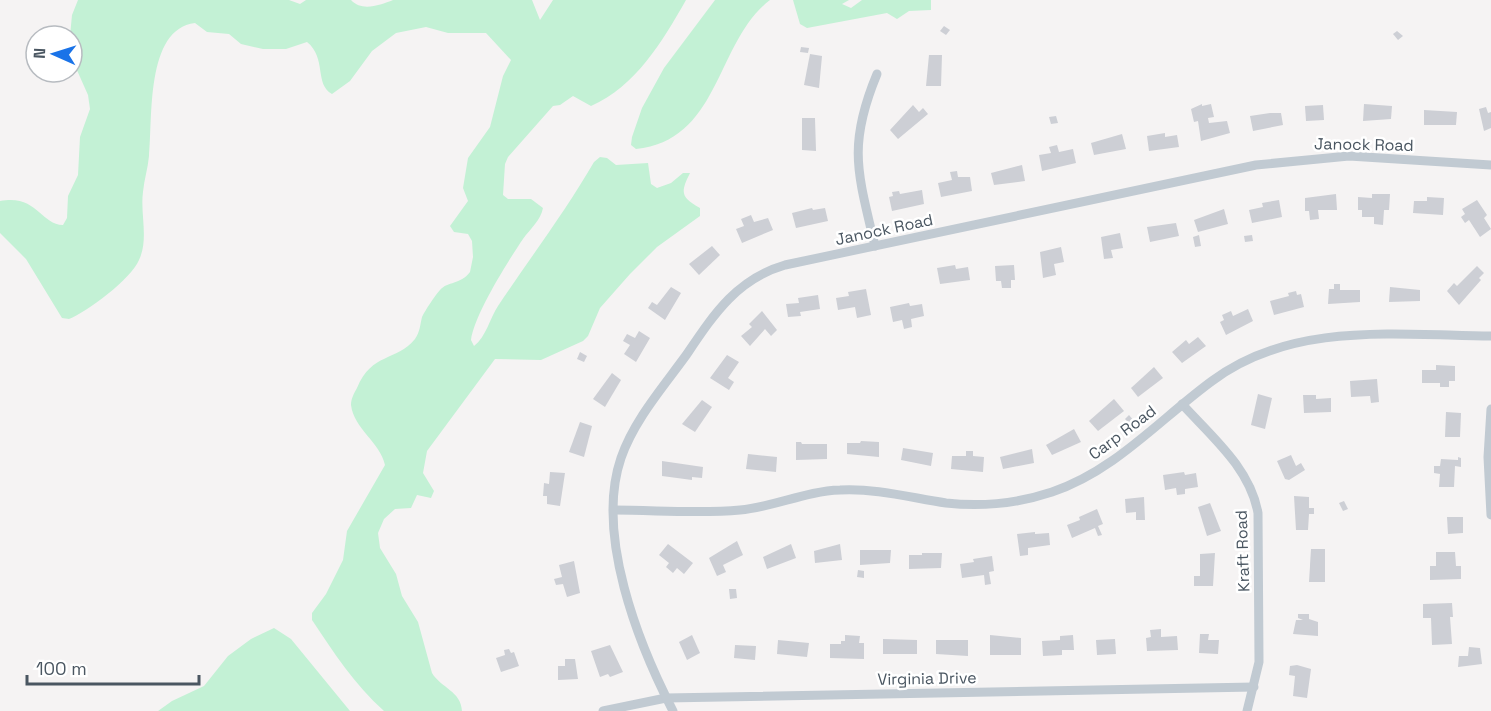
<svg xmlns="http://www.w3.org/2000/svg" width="1491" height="711" font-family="'Space Grotesk',sans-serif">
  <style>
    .green { fill: #c3f1d5 }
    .building { fill: #cdcfd5 }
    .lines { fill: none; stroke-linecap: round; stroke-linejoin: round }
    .minor { stroke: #c1cad2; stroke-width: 9 }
    .labels { text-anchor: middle; stroke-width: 5; stroke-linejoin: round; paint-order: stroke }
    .street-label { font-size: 16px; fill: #4a5661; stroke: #fff }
  </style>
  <rect width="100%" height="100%" fill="#f5f3f3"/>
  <g class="green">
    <path d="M78,0H289L300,4L306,0H351C362,12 380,5 393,0H532L540,20L553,0H686C662,42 636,86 591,106L573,96L560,105L553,106L508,157L505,164L503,195L508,199H531L543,208C541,220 530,229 523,239C508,261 474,315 471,340L474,346C486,337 490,318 498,306C530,258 565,212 594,162L600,157L607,158L616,165L648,163L651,184L657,188L671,183L683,173H690C680,193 681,197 700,208V216L657,247L630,274L600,308L588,336L583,341L541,360L495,359L427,451L423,473L434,491L431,498L417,495L411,508L395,509L384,519L378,533L380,548L396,574L402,596L418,622L432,673C441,688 461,691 462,711H384C354,684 334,653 312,620V613L326,594L343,560L347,531L385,465C380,442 354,429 351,405C351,399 354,393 357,388C372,352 396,362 415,339C420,332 420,325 422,317C426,309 434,297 440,290C448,281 460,285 470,272L473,257L472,241L468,234L454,232L450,226L468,201L463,188L468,158L490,127L503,76L511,60L486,33H448L426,27L396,33L372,51L350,81L332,94C314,84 327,58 307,42L286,49H263L241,44L229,34L207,32L195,23C145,29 153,119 149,156C148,168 144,180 143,192C140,214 149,239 139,260C131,279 87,312 69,319L62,318L26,259L0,233V201C37,194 40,224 63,225L67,218L68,196L78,175L80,137L90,109L88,95L72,59V36H70L72,15Z"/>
    <path d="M715,0H770C715,42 721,140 636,149L631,145L632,137L642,108L664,68Z"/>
    <polygon points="793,0 849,0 842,4 851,8 862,0 931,0 931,10 909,11 897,19 887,13 807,28 800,24"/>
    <polygon points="274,628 291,639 350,711 158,711 172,701 204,686 228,656 251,639"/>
  </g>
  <g class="building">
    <polygon points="944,26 950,30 946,35 940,31"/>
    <polygon points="1397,31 1403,36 1398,40 1393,34"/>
    <polygon points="801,47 809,48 808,53 800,52"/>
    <polygon points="810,54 822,56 819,88 804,85"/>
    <polygon points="929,55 942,55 941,86 926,86"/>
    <polygon points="1202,104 1202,106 1211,104 1214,117 1208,118 1209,123 1227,121 1230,133 1201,141 1198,121 1194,122 1191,109"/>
    <polygon points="1364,104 1392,106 1391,119 1363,121"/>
    <polygon points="913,105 919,112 923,108 928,114 898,139 890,130"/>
    <polygon points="1323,105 1324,120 1306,121 1305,106"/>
    <polygon points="1486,107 1488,113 1491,112 1491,128 1484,131 1479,109"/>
    <polygon points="1424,110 1457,112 1456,125 1424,125"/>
    <polygon points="1270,113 1281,113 1283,125 1253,131 1250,116"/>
    <polygon points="1056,116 1058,123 1051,124 1049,117"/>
    <polygon points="802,118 815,118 816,151 802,150"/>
    <polygon points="1165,133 1165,137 1177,135 1179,147 1149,151 1147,136"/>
    <polygon points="1122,134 1126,149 1094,155 1091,143"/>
    <polygon points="1057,145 1059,152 1073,149 1076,163 1042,171 1039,155 1051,153 1049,147"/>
    <polygon points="1022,165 1025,181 994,185 991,173"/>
    <polygon points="957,171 958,177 970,177 972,191 941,197 938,183 952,180 950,172"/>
    <polygon points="922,190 924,204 892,211 889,197 893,196 892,192 899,191 900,194"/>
    <polygon points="1336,194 1337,210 1318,210 1319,219 1310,220 1309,211 1305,211 1305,198"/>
    <polygon points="1372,194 1390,194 1389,210 1384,210 1383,225 1374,224 1374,217 1362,217 1362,210 1358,210 1358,197 1372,198"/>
    <polygon points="1427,197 1444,198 1443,215 1413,213 1414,201 1427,201"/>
    <polygon points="1279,200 1282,217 1252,223 1249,210 1263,207 1262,203"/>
    <polygon points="1477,200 1487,215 1484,218 1491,229 1480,237 1469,220 1465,223 1461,217 1465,214 1462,209"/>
    <polygon points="812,208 813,210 825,208 828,221 796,228 792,213"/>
    <polygon points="1224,209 1228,224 1198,232 1194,220"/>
    <polygon points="751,215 754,222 768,218 773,230 742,243 736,229 744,226 741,219"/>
    <polygon points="1176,223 1179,236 1150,242 1147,227"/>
    <polygon points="1120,233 1123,248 1111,250 1113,258 1104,259 1101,237"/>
    <polygon points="1199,235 1201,246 1195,247 1193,237"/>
    <polygon points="1252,235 1253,241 1245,242 1244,236"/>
    <polygon points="712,246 720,255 699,275 689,264"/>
    <polygon points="1061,247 1064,262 1054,264 1056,275 1043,278 1040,252"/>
    <polygon points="955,265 956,269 968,267 970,280 940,284 937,268"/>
    <polygon points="1014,265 1015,280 1011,280 1011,288 1002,288 1001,281 996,281 995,266"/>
    <polygon points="1477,266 1484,273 1479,278 1481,280 1459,305 1447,291 1454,283 1457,286"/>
    <polygon points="1334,284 1340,284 1340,290 1360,290 1360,302 1328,304 1329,289 1334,289"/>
    <polygon points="671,287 681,293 665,320 648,308 652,302 657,305"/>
    <polygon points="1390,287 1420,290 1420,301 1389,302"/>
    <polygon points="866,289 871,315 857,318 855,307 838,310 836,298 849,296 848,292"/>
    <polygon points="1296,291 1297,295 1301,294 1304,307 1274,315 1270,301 1289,296 1288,293"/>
    <polygon points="818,295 820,309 800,312 801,316 788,317 786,304 799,303 798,298"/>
    <polygon points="909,303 910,306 922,304 924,316 911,319 912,327 904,329 902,320 893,322 890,307"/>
    <polygon points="1248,309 1253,321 1226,335 1220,322 1224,320 1222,315 1231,311 1233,316"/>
    <polygon points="762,311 777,330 771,336 765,329 750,346 741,336 752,327 749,324"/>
    <polygon points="639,331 650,338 636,362 624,354 630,345 623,341 627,334 635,338"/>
    <polygon points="1198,337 1206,346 1182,363 1172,352 1186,340 1189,344"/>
    <polygon points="580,352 587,356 584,362 577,359"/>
    <polygon points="727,355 739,362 728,378 734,382 729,390 710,378"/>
    <polygon points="1436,365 1455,366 1455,381 1449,381 1449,387 1440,387 1440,383 1422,383 1422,370 1436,370"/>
    <polygon points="1154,367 1163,378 1138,397 1131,388"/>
    <polygon points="612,373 621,380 605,407 593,399"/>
    <polygon points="1377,379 1379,402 1371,403 1370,396 1351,397 1350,381"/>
    <polygon points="1258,394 1272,398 1265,429 1251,425"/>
    <polygon points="1303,395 1316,395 1316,399 1331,398 1331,412 1304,413"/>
    <polygon points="1114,399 1124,411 1098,431 1089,421"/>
    <polygon points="702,400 712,407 695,432 682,424"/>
    <polygon points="1446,412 1461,413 1460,437 1445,437"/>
    <polygon points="1129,415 1135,422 1131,426 1125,419"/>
    <polygon points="580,422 592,426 584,457 569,452"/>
    <polygon points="1074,429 1081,442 1052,455 1046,445"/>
    <polygon points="861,441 879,442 879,457 847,454 847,443 860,443"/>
    <polygon points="796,442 801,442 802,444 827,444 827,459 796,460"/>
    <polygon points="903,448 933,453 931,466 901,460"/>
    <polygon points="1032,449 1034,463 1003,469 1000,457"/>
    <polygon points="966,451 973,451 973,456 984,457 983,472 951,469 952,456 966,456"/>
    <polygon points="748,454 777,457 776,472 746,469"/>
    <polygon points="1291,455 1296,466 1301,463 1305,470 1289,480 1285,479 1277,461"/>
    <polygon points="1458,457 1461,458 1461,467 1455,466 1454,487 1439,487 1440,474 1434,473 1434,466 1440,466 1441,459 1458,460"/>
    <polygon points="662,461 703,467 702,478 692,477 692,480 662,476"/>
    <polygon points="550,472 565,473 560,506 547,504 547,496 543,496 544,483 549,484"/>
    <polygon points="1184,472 1185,475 1196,473 1198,487 1185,489 1185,494 1177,495 1176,488 1165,490 1163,475"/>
    <polygon points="1294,496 1309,497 1309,508 1314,508 1314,514 1309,514 1308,530 1296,530"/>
    <polygon points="1144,497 1145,520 1136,520 1136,512 1126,513 1125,499"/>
    <polygon points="1344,501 1348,509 1343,511 1339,503"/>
    <polygon points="1210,503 1221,531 1207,536 1198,507"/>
    <polygon points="1097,509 1103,524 1098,526 1102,535 1098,536 1095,528 1072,538 1067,525 1080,520 1079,517"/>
    <polygon points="1447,517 1463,517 1463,533 1448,534"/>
    <polygon points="1035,532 1035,534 1049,533 1050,545 1028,548 1028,555 1020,556 1017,534"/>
    <polygon points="737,541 743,555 723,565 726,572 717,576 709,558"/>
    <polygon points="668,544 693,563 684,574 677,568 673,573 666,567 669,563 659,555"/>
    <polygon points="791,544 796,558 767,569 763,557"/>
    <polygon points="840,544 842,560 815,563 814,551"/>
    <polygon points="1311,549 1325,549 1325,582 1309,582"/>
    <polygon points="860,550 891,550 890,563 860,565"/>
    <polygon points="1436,552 1455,552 1456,566 1461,566 1461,579 1430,580 1430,566 1436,566"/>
    <polygon points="922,553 942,553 941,568 909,569 909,555 922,555"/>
    <polygon points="1215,553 1213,586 1194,586 1194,576 1200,576 1200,554"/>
    <polygon points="992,556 994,571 989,572 991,584 985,585 984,575 962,578 960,564 974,562 973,559"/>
    <polygon points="574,561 580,593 567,597 563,584 556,585 554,579 562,577 559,565"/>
    <polygon points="858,570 864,571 864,578 857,577"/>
    <polygon points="729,589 736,589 737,598 730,599"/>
    <polygon points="1452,603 1453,617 1450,617 1452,644 1432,645 1431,618 1423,618 1423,604"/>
    <polygon points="1298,614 1309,614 1309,619 1318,622 1318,636 1293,634 1296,620 1303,620 1298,618"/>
    <polygon points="1161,629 1161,637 1177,636 1178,650 1147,651 1146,638 1151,637 1150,630"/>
    <polygon points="1200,634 1209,634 1208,640 1219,640 1218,654 1199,653"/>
    <polygon points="692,635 700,653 687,660 679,642"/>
    <polygon points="845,635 860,636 859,643 864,643 864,659 830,658 830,644 841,644 841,641 845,641"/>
    <polygon points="990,635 1021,638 1021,655 990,655"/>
    <polygon points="1073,635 1074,650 1062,650 1062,655 1043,656 1042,641 1060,640 1060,636"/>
    <polygon points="883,639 917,640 917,654 883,654"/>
    <polygon points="1115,639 1116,654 1097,655 1096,640"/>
    <polygon points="778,640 809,643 807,657 777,654"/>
    <polygon points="936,640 968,640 968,656 936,654"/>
    <polygon points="610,645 623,672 610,677 608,674 600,677 591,651"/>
    <polygon points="735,645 756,646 755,660 734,658"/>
    <polygon points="1469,647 1480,648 1482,664 1458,667 1459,656 1468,656"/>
    <polygon points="509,649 511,653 514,652 519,666 501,672 496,658 505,655 504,650"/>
    <polygon points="565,659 575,659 578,679 558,680 558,666 565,666"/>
    <polygon points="1297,665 1311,669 1307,698 1293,696 1295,676 1289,675 1290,666"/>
  </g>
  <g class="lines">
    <g class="minor">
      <path d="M875,246C858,173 847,146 877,74"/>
      <path d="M1182,404C1212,437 1250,468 1258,513L1259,662L1247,711"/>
      <polyline points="1491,409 1488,457 1491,515"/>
      <path d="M614,510C656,510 699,514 740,510C774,507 806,491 840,490C876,488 912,498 946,503C982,507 1019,503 1052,492C1115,471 1160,419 1212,381C1292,321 1397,335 1491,336"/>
      <polyline points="603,711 666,698 1254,687"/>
      <path d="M673,711C638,643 595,534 621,458C634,420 664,386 687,354C714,314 737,279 785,265L1256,165L1349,156L1491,165"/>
    </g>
  </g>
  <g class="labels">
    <g class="street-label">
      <text transform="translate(1364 144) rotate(1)" y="6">Janock Road</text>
      <text transform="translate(884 229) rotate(-12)" y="6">Janock Road</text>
      <text transform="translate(1122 432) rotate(-37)" y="6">Carp Road</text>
      <text transform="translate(1242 551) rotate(-92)" y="6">Kraft Road</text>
      <text transform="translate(927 678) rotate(-1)" y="6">Virginia Drive</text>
    </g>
  </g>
  <g transform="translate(54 54) rotate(273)"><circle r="28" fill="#ffffff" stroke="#b7bbc0" stroke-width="1.5"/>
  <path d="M0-4.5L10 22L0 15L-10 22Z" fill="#1a73e8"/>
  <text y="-9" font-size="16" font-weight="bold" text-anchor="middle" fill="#4a5661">N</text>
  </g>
  <path d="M27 675v9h172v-9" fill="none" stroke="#4a5661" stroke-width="3"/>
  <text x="36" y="675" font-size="18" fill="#4a5661" stroke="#ffffff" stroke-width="4.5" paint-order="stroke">100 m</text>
</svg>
